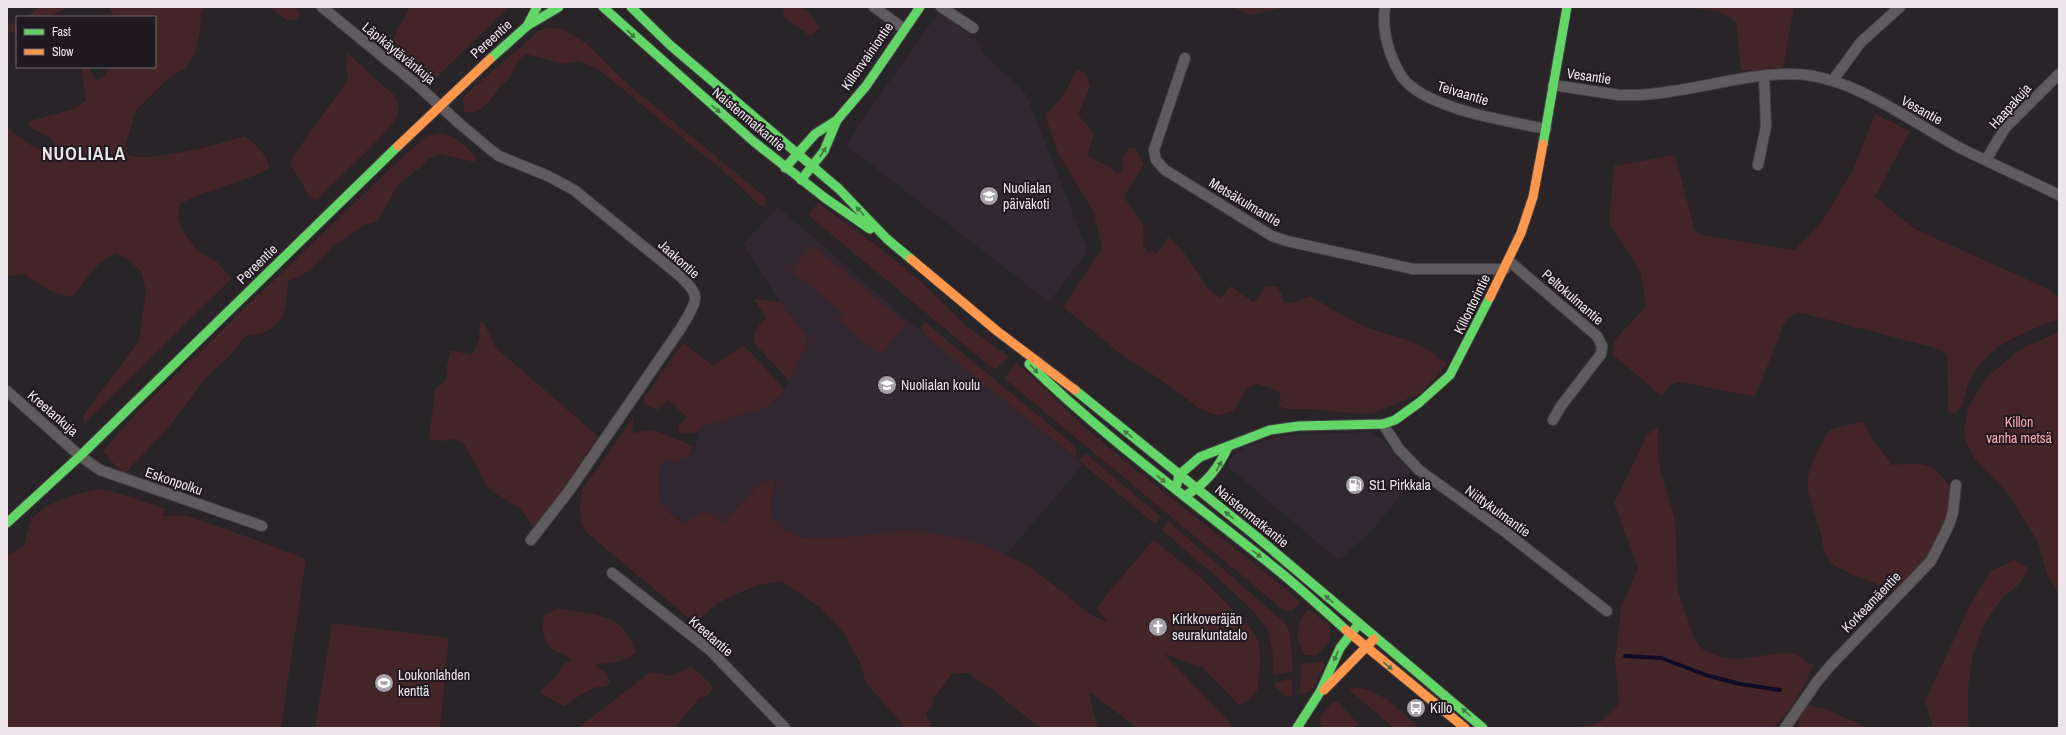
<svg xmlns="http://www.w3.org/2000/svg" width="2066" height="735" font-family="'Archivo Narrow',sans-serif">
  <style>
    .built { fill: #332732 }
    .green { fill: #442528 }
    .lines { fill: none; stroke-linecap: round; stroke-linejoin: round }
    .stream { stroke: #0f0a28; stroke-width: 4 }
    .street-casing { stroke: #454145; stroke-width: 12 }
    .fast-casing { stroke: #454145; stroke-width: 11 }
    .slow-casing { stroke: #454145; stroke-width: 11 }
    .street { stroke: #5f5b5e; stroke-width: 10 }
    .fast { stroke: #63d668; stroke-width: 9 }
    .slow { stroke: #ff974d; stroke-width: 9 }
    .oneway { fill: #427844 }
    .labels { text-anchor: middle; stroke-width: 4; stroke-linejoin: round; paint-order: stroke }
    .street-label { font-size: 14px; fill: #ece6eb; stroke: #201920 }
    .poi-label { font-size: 14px; fill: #ece6eb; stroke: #201920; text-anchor: start }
    .park-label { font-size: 14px; fill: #fdadb4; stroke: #201920 }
    .district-label { font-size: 18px; font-weight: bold; letter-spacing: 1px; fill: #ece6eb; stroke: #201920 }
  </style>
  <rect width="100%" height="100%" fill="#282428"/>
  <g class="built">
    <polygon points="938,13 947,17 979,42 984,55 1021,88 1027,96 1087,249 1086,254 1049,302 847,146 855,130"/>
    <polygon points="778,207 909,321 1083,465 1006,555 976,541 805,538 783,530 773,519 771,505 775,479 759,484 723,523 705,510 685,523 665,510 660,501 659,469 665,458 693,453 701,427 767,407 785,390 808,343 806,334 780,302 743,244"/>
    <polygon points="1371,432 1382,439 1411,471 1397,500 1372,531 1340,559 1337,559 1228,467 1229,460 1249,445 1286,435"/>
  </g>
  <g class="green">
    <path d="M40,7H67C58,15 39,17 27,17Z"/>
    <path d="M109,7H209L201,10L200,32L195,54L185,69L172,75L136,110L125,147L128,155C149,163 222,144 244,136C256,144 268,155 269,169C240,183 208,189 180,204L178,219L184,233L197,250L217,262L232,278L84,424L83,415L139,341L146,290L141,271L126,258L115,253C109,257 102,261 97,266C87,276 83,287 71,297L50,291L24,274L11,276L7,274V127L32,146L52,153L59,149L48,136L32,129L27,122L75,108L86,101L81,67L89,68L96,80L104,77L110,67H155V17H114Z"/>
    <polygon points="268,7 295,7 300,15 295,20 288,21"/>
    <polygon points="410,7 509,7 434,80 417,79 385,52"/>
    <path d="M783,7C806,7 807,9 820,27L813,35L810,36L784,17Z"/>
    <polygon points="1231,7 1287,7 1251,15"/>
    <polygon points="1683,7 1794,7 1783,68 1741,71 1736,22 1721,12"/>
    <polygon points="17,22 17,32 7,32 7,25"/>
    <path d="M547,27L565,30L587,44L625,82L763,195L767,200L766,204L763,206L758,204L727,174L598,69L579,61L564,64L526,54C518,58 515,68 511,76C508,81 503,83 500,87C490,99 482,116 464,112L463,97L539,31Z"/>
    <path d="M347,53L395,96C397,102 400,107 398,114C395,127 330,186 317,199L309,196L290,163L296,152L348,80L346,68Z"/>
    <path d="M1079,70L1085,73L1090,86L1078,115L1094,133L1087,156L1111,168L1118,174L1123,169L1122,160L1129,148H1135L1144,164L1124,196C1136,219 1147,215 1143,244L1147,251L1157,253L1168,237L1183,251L1209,290L1221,298L1230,286L1253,302L1258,298L1266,286L1277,287L1281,293L1284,303L1295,302L1310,296C1328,306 1347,320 1367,327C1399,340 1419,338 1447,364L1421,393L1374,413L1363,414L1305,409H1287L1278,406L1281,400L1278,390L1257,384L1246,389L1234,411L1217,415L1202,410L1161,380L1122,355L1063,307L1102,248L1094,213L1057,151L1045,114C1061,101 1067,91 1075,71Z"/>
    <path d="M1875,114L1910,131L1875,197L1915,229L2046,288L2059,297V319C2025,332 1986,345 1970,380C1965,391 1965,407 1955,413L1948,412L1947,355L1942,350L1802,313C1792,314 1789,318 1783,326L1756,395L1753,396L1679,382L1671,385L1662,396L1613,355L1614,341L1646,306L1640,270L1609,223L1614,166L1675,155L1695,232L1702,235L1795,250L1821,223L1853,170Z"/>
    <path d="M438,133C452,132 468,147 476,159L474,162L440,154L428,159L421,167L398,184L378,221L364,225L333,246L310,271L288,281C286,315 284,332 246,336L227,359L209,374L167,429L125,473L119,470L103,451L140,409L394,165L427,136Z"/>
    <polygon points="818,203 884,251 920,281 965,325 1009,357 996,369 990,366 808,215"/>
    <polygon points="812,245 906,323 880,355 838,319 843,313 791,270"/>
    <path d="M754,299L780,302L806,334L808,343L789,381L755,344C750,334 759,326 766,318Z"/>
    <polygon points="483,321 496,348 598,436 550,509 535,529 520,509 489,489 464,444 453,439 442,441 429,439 435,389 447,379 447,365 451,350 472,355 479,340 480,322"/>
    <polygon points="925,322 1074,445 1077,454 1074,457 929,339 920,328"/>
    <polygon points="2059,332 2059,595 2047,574 2038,542 2007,492 1974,458 1966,442 1964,431 1968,408 1985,379 2019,350"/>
    <polygon points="683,343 713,366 740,347 746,347 785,390 767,407 701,427 699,432 683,434 679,431 678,426 687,417 668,400 657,410 644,404 644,398"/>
    <path d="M1017,363C1041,384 1063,409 1088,430C1157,489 1231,543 1301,602L1293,611L1286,612L1004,378Z"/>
    <path d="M634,416L632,433L653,430L694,446C692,456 685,459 676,462L665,458L659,469L660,501L665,510L684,523L705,510L723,523L759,484L775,479L771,505L773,519L783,530L805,538H836L913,530L976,541L1028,565L1091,615L1108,622L1096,608L1153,540L1197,574L1250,627L1259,642L1260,663L1257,691L1248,700L1239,705L1203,668L1164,654L1235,728H1138L1089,692L1094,714L1099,728H1040L994,691L968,673L952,674L934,697L933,706L928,709L926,715L933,728H906L866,683L859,660L843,632L822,609L781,581C751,585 714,600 696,624L586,532C578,515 579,506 583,488Z"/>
    <path d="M1863,421L1873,440L1892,465C1927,462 1934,462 1954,493L1941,537L1922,566L1896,591C1881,585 1838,572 1829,560C1822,552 1823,540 1820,531C1816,518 1811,503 1808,490C1805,469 1820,446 1830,430Z"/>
    <path d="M1658,426V454L1660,469L1675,520L1678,592L1695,640L1702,649L1721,657L1733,659L1748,658L1784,652L1796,654L1809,664L1815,663C1803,687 1793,710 1773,728H1573L1599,723L1619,704L1615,661L1621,608L1638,568L1614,503L1647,435Z"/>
    <polygon points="1085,453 1161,517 1155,524 1079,461"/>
    <path d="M100,489L114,492L166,509L162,516H187L248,537L306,559L281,728H7V556L24,546C26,538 28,526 32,519C44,502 81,492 100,489Z"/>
    <polygon points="1168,521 1286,624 1290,633 1293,671 1273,675 1273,655 1268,630 1255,613 1219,579 1162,530"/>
    <path d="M2015,560L2028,568C2021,589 2013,586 2001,600C1969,638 1966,681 1969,728H1933L1925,701L1971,603L1992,570Z"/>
    <path d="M558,609C591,614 626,612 635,652C628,663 607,662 595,665L607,674L610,683L605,687C592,684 575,700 564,706L542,694L540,691L557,675L565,663L573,661C568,655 564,655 557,652C543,645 540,627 545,614Z"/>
    <path d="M1308,609L1328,624L1331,635L1326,646L1316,655H1305C1294,639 1296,623 1308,609Z"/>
    <polygon points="332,623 449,638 440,728 315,728"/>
    <polygon points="1323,661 1325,664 1312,690 1304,694 1299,692 1301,680 1300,667 1302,664"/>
    <polygon points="691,666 711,684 713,689 707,696 699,698 675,728 578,728 650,672 672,676"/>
    <polygon points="1292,679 1292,695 1286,696 1275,687 1275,682"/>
    <path d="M1355,687C1381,690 1401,711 1420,728H1394L1349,690Z"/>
    <path d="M1334,702L1339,703L1358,724L1355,728L1322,727L1319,722C1320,714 1328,707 1334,702Z"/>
    <polygon points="1807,705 1823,708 1869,728 1798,728 1801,711"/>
  </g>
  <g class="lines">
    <polyline class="stream" points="1625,656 1661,658 1706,675 1740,684 1780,690"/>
    <defs>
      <g id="street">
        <path d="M322,7L416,84L460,124L491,150L499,156L548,176L574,190L680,276C684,281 692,287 694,293C699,302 685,320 681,328L569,491L531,540"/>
        <polyline points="874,7 904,29"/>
        <polyline points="941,7 973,28"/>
        <path d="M1385,7C1383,22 1385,38 1390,52C1393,60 1397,70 1402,77C1425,109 1509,121 1546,129"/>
        <polyline points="1185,58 1154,150 1156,160 1165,170 1272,236 1287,241 1413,269 1505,269"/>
        <polyline points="1833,80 1861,42 1900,7"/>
        <path d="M1553,85L1619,95H1637C1689,93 1739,74 1790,74C1851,73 1913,124 1966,151C1997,166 2028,180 2059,195"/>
        <polyline points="1986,160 2005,128 2059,74"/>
        <polyline points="1758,165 1766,126 1764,76"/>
        <polyline points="1509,261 1597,336 1602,346 1601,354 1561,406 1553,420"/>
        <polyline points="7,391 80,456 100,470 262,526"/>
        <polyline points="1383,424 1399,449 1419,470 1504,531 1607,611"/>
        <polyline points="612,573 710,650 785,728"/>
        <polyline points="1785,728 1816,683 1830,666 1931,561 1949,525 1953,512 1956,485"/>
      </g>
      <g id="fast">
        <polyline points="603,7 753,141 825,198 870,229"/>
        <polyline points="631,7 670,45 839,189 887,239 911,259"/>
        <polyline points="527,26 537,7"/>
        <polyline points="490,59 527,26 559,7"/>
        <polyline points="1543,144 1567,7"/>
        <polyline points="785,168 815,134 837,120 866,86 920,7"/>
        <polyline points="801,180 824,151 837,120"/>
        <path d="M1029,364C1107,440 1195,503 1280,572C1302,590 1324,610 1346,630"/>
        <polyline points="1075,390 1257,537 1483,728"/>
        <polyline points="1177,484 1179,475 1200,457 1270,430 1299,426 1383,424 1395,420 1420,402 1450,375 1490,297"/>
        <path d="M1188,494C1207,483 1219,467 1228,447"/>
        <polyline points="7,523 80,456 398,146"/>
        <polyline points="1297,728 1320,692 1340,648 1357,626"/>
      </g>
      <g id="slow">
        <polyline points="398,146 490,59"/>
        <polyline points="911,259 997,331 1075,390"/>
        <polyline points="1490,297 1521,233 1533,197 1543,144"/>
        <polyline points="1346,630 1465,728"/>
        <polyline points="1324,690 1374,639"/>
      </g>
    </defs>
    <use href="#street" class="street-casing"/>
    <use href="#fast" class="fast-casing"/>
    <use href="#slow" class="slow-casing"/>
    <use href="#street" class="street"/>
    <use href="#fast" class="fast"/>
    <use href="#slow" class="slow"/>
  </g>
  <defs><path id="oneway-solid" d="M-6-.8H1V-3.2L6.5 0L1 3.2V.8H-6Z"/></defs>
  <g class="oneway">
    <use href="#oneway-solid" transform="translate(631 34) rotate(43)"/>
    <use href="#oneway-solid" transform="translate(716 109) rotate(40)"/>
    <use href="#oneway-solid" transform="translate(823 152) rotate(-57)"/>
    <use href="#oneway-solid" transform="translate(860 211) rotate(-133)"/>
    <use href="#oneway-solid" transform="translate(1034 369) rotate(46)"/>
    <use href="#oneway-solid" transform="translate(1128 434) rotate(-141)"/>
    <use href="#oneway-solid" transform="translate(1219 466) rotate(-61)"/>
    <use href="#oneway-solid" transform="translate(1161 479) rotate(39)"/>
    <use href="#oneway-solid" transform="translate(1229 515) rotate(-141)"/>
    <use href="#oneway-solid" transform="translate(1257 554) rotate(38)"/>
    <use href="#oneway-solid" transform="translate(1329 599) rotate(-140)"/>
    <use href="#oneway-solid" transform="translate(1336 656) rotate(113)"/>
    <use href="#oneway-solid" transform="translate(1388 666) rotate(40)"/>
    <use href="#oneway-solid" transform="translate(1466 712) rotate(-138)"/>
  </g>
  <defs>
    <symbol id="school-disc" viewBox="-11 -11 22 22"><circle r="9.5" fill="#a7a2a7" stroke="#201920"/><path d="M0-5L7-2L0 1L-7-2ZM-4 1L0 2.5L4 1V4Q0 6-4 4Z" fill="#fff"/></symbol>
    <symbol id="fuel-disc" viewBox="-11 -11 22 22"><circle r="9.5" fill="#a7a2a7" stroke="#201920"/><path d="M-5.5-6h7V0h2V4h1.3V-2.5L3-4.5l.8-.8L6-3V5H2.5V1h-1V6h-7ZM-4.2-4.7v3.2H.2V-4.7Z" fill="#fff"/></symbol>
    <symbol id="church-disc" viewBox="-11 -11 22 22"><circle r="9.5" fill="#a7a2a7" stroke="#201920"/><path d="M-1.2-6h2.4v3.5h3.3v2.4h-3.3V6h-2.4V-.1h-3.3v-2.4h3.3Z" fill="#fff"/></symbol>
    <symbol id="stadium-disc" viewBox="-11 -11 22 22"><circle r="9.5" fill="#a7a2a7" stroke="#201920"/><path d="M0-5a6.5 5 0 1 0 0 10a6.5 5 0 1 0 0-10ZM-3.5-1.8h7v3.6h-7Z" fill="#fff"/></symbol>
    <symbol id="bus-disc" viewBox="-11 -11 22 22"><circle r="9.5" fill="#a7a2a7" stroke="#201920"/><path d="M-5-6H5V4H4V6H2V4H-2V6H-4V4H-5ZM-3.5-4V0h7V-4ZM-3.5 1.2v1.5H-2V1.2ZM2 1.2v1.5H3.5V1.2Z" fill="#fff"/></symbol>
  </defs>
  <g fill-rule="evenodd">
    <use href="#school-disc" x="978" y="185" width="22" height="22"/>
    <use href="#school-disc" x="876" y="374" width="22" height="22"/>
    <use href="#fuel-disc" x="1344" y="474" width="22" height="22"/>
    <use href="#church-disc" x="1147" y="616" width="22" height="22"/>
    <use href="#stadium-disc" x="373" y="672" width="22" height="22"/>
    <use href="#bus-disc" x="1405" y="697" width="22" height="22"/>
  </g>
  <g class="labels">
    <g class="street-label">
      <text transform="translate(491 39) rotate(-42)" y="5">Pereentie</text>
      <text transform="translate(399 53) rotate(39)" y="5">Läpikäytävänkuja</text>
      <text transform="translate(867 56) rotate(-55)" y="5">Killonvainiontie</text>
      <text transform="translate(1589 76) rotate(8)" y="5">Vesantie</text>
      <text transform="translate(1463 93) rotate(17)" y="5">Teivaantie</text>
      <text transform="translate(2010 106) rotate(-48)" y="5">Haapakuja</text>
      <text transform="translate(1922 110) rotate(29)" y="5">Vesantie</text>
      <text transform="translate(749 119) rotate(40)" y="5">Naistenmatkantie</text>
      <text transform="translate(1245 202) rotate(31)" y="5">Metsäkulmantie</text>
      <text transform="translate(679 259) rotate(42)" y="5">Jaakontie</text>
      <text transform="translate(257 264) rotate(-44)" y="5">Pereentie</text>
      <text transform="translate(1573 297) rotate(41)" y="5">Peltokulmantie</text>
      <text transform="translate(1472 304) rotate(-64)" y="5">Killontorintie</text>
      <text transform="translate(53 413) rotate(41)" y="5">Kreetankuja</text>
      <text transform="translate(174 481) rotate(19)" y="5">Eskonpolku</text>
      <text transform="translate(1498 511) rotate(36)" y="5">Niittykulmantie</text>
      <text transform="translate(1252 516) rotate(39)" y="5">Naistenmatkantie</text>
      <text transform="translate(1871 602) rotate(-46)" y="5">Korkeamäentie</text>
      <text transform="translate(711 636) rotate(41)" y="5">Kreetantie</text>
    </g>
    <g class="poi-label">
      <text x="1003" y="193">Nuolialan<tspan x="1003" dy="16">päiväkoti</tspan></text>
      <text x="901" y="390">Nuolialan koulu</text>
      <text x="1369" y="490">St1 Pirkkala</text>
      <text x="1172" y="624">Kirkkoveräjän<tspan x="1172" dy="16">seurakuntatalo</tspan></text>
      <text x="398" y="680">Loukonlahden<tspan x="398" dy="16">kenttä</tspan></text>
      <text x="1430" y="713">Killo</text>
    </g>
    <g class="park-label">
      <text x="2019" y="427">Killon<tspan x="2019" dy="16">vanha metsä</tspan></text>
    </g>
    <g class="district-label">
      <text x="84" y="160">NUOLIALA</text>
    </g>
  </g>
  <rect width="2066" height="735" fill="none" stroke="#ece6eb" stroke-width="16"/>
  <rect x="16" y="16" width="140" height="52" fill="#201920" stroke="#726b71"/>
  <rect x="24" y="29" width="20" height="6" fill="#63d668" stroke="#726b71"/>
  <text x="52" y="36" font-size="12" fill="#ece6eb">Fast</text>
  <rect x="24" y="49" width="20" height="6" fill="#ff974d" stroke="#726b71"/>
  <text x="52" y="56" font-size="12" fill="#ece6eb">Slow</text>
</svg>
